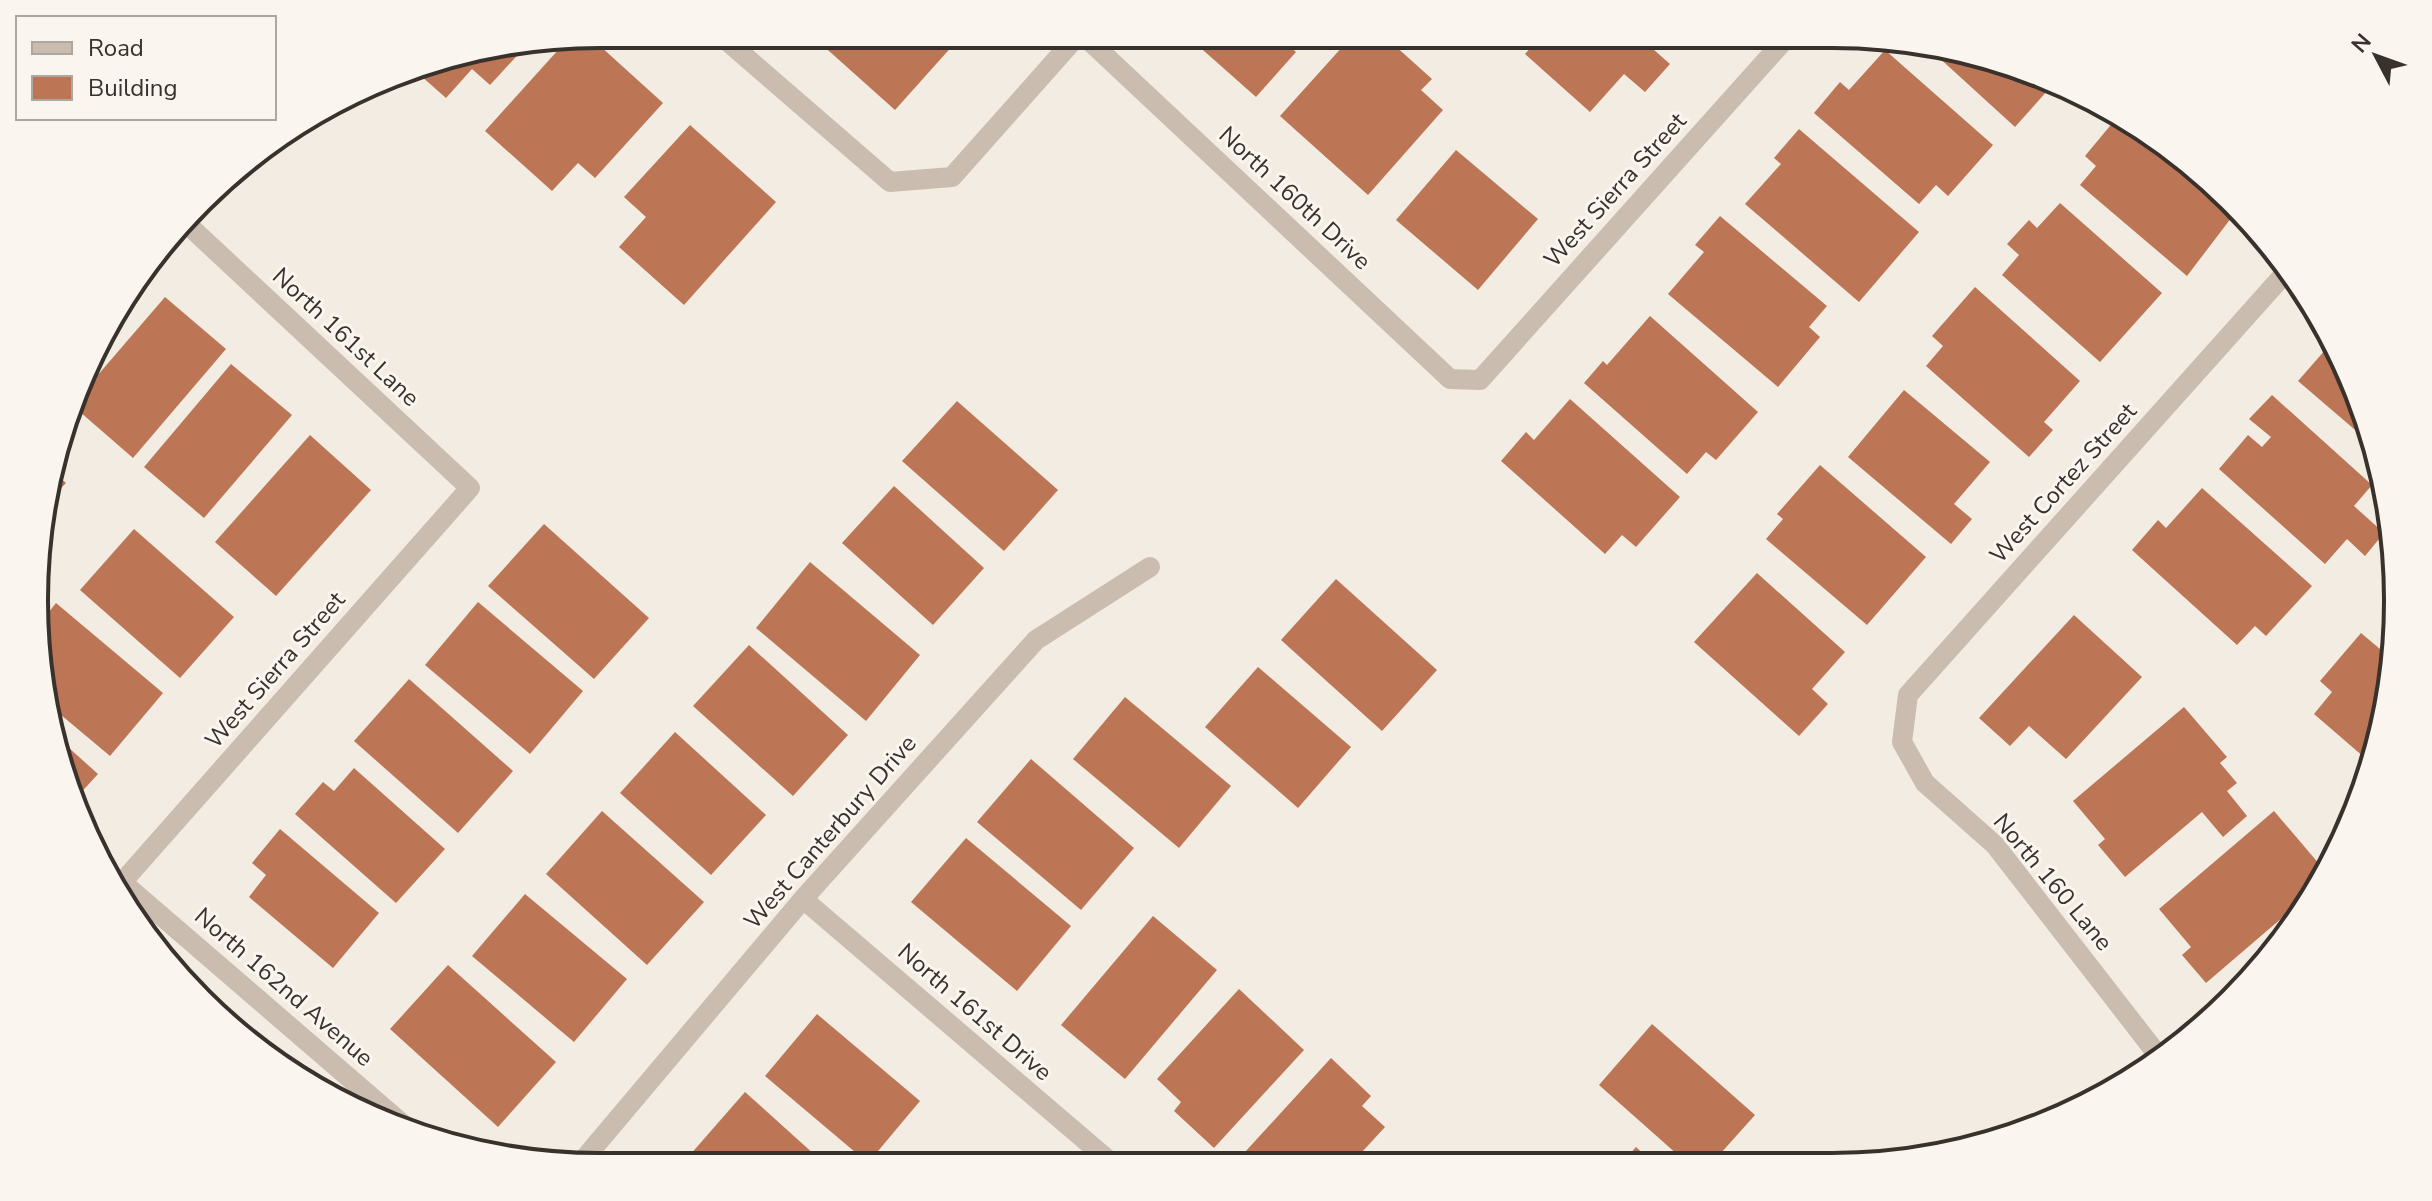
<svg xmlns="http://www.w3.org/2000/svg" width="2432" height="1201" font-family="'Nunito Sans',sans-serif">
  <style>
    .building { fill: #bc7656 }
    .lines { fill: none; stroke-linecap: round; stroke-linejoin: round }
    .street { stroke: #cabdaf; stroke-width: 20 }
    .labels { text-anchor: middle; stroke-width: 6; stroke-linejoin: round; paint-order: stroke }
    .street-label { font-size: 24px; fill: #39312c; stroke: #faf5ef }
    .rim { fill: none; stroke: #39312c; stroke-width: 4 }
  </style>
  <rect width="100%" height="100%" fill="#f2ece2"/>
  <g class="building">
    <polygon points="810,34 963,34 895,110"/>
    <polygon points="1186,35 1276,35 1296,52 1256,97"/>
    <polygon points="1353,35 1383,35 1432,79 1421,90 1443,110 1368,195 1280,116"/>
    <polygon points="1542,35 1637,35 1670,64 1645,92 1624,74 1590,112 1525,54"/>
    <polygon points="589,36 663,103 595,178 578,163 552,191 485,131 568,39"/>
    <polygon points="1924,44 1978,53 2055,82 2015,127"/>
    <polygon points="525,47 490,85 472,69 446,98 412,68"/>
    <polygon points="1885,50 1993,145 1948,196 1936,185 1919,204 1814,113 1840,82 1849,90"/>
    <polygon points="2119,115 2176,151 2238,209 2187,276 2080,185 2096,166 2085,156"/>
    <polygon points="690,125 776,202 684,305 619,247 646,217 624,197"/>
    <polygon points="1799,129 1919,232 1859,302 1745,204 1781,164 1774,158"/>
    <polygon points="1456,150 1538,219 1478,290 1396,220"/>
    <polygon points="2060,203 2162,293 2100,362 2002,275 2019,255 2007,244 2029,220 2037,228"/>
    <polygon points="1720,216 1827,306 1809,327 1820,337 1778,387 1668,294 1704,252 1695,245"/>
    <polygon points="1975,287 2080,381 2044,422 2053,430 2029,457 1926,366 1943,346 1932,336"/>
    <polygon points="165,297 226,349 133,458 72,405"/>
    <polygon points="1650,316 1758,412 1716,460 1706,452 1687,474 1584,383 1603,361 1607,365"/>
    <polygon points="2333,341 2368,418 2375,447 2298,381"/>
    <polygon points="231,364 292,415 204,518 144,467"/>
    <polygon points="1904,390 1990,462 1954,504 1972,519 1951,544 1848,457"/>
    <polygon points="2272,395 2372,485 2354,506 2384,533 2365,556 2347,539 2325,564 2219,469 2248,435 2262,447 2271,437 2249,419"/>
    <polygon points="1570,399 1680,497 1636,547 1622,535 1605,554 1501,461 1526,432 1534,440"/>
    <polygon points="957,401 1058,490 1004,551 902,461"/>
    <polygon points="310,435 371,490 276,596 215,542"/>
    <polygon points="1820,465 1926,557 1867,625 1766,539 1783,519 1777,514"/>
    <polygon points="51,470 66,483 44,506 45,490"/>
    <polygon points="894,486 984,568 933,625 842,543"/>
    <polygon points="2202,488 2312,586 2266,636 2255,626 2237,645 2132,550 2158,520 2166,528"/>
    <polygon points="544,524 649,618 594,679 488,586"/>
    <polygon points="134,529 234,617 180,678 80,590"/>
    <polygon points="810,562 920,655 866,721 756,628"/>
    <polygon points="1757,573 1845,652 1812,689 1828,704 1799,736 1694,642"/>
    <polygon points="1336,579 1437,670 1382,731 1281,640"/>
    <polygon points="478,602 583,691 530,754 425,665"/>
    <polygon points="56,603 163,693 110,756 48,704 39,674 41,622"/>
    <polygon points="2074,615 2142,677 2066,759 2029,726 2010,746 1979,718"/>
    <polygon points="2361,633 2393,660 2379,747 2372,764 2314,714 2332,692 2320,681"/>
    <polygon points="749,645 848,735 793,796 693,706"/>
    <polygon points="1258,667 1351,747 1298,808 1205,727"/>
    <polygon points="409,679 513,771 458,833 354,741"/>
    <polygon points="1125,697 1231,786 1179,848 1073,759"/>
    <polygon points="2184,707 2227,757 2220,763 2237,783 2227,791 2247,816 2223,837 2202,812 2125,877 2098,845 2105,839 2073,801"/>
    <polygon points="675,732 766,815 711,875 620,793"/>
    <polygon points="59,739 98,774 76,798"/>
    <polygon points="1031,759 1134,848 1081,910 977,822"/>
    <polygon points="354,768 445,849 396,903 295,814 323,782 334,791"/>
    <polygon points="602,811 704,902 647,965 546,874"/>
    <polygon points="2274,811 2326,872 2317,888 2206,983 2182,955 2191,947 2159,909"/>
    <polygon points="280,829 379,913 333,968 249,897 266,875 252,863"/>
    <polygon points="966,838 1071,926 1017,991 911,902"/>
    <polygon points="525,894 627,979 574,1042 472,956"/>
    <polygon points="1153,916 1217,970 1125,1079 1061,1025"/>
    <polygon points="448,965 556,1062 498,1127 390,1029"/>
    <polygon points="1239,989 1304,1050 1214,1148 1174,1111 1181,1102 1157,1079"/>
    <polygon points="817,1014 920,1101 868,1163 765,1076"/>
    <polygon points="1652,1024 1755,1115 1712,1163 1687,1163 1599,1085"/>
    <polygon points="1331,1058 1371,1096 1362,1106 1385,1127 1351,1164 1234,1164"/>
    <polygon points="745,1092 826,1165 700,1165 689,1156"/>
    <polygon points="1636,1147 1653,1163 1622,1163"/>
  </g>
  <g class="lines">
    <g class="street">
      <polyline points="719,34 890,182 952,177 1079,34"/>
      <polyline points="1082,34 1450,379 1480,380 1789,35"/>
      <polyline points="122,882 412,1132"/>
      <polyline points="118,887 470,488 187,224"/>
      <polyline points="803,899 1113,1164"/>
      <polyline points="2161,1059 1995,845 1925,783 1902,742 1908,695 2288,270"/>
      <polyline points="578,1166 803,899 1036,640 1150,567"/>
    </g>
  </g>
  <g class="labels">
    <g class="street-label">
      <text transform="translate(1615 190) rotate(-48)" y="8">West Sierra Street</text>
      <text transform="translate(1295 198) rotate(43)" y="8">North 160th Drive</text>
      <text transform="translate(346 337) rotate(43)" y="8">North 161st Lane</text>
      <text transform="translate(2063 483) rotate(-48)" y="8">West Cortez Street</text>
      <text transform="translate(275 670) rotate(-49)" y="8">West Sierra Street</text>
      <text transform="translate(830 832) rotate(-49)" y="8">West Canterbury Drive</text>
      <text transform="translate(2053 882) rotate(50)" y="8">North 160 Lane</text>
      <text transform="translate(284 987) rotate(41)" y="8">North 162nd Avenue</text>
      <text transform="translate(975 1012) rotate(41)" y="8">North 161st Drive</text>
    </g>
  </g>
  <path d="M0 0H2432V1201H0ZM600 48H1832A552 552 0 0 1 2384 600V601A552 552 0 0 1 1832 1153H600A552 552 0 0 1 48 601V600A552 552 0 0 1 600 48Z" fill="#faf5ef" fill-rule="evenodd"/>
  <path class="rim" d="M600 48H1832A552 552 0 0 1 2384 600V601A552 552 0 0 1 1832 1153H600A552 552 0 0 1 48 601V600A552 552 0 0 1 600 48Z"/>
  <rect x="16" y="16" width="260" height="104" fill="#faf5ef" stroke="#ada7a1" stroke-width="2"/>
  <rect x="32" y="42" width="40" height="12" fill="#cabdaf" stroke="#ada7a1" stroke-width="2"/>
  <text x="88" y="56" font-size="24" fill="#39312c">Road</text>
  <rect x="32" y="76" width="40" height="24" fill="#bc7656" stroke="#ada7a1" stroke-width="2"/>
  <text x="88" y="96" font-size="24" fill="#39312c">Building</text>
  <g transform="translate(2376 56) rotate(311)" stroke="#faf5ef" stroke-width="6" paint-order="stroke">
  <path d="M0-6L14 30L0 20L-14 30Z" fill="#39312c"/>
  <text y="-12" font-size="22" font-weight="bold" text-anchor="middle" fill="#39312c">N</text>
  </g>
</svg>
